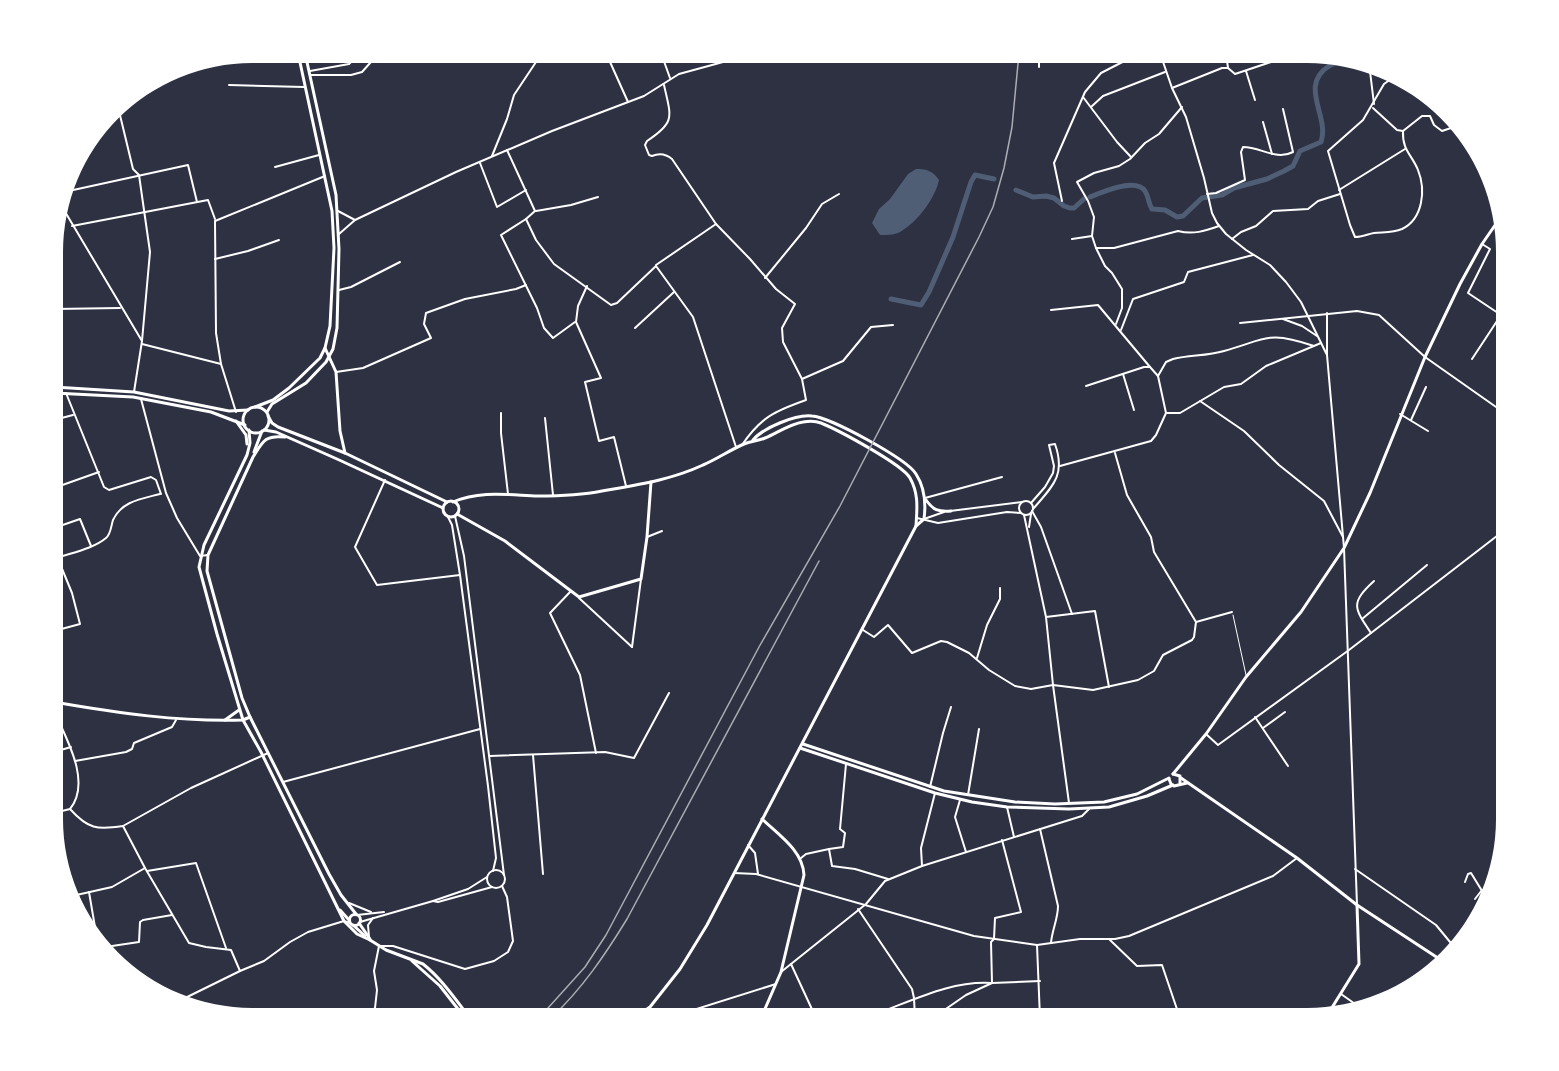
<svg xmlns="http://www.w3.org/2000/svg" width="1559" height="1071" font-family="'Asap Condensed',sans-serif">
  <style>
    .water { fill: #4f5d75 }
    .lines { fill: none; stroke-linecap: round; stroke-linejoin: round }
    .canal { stroke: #4f5d75; stroke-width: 5 }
    .service { stroke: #fff; stroke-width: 1 }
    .minor { stroke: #fff; stroke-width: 2 }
    .tertiary { stroke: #fff; stroke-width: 2 }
    .secondary { stroke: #fff; stroke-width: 3 }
    .trunk { stroke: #fff; stroke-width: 3 }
    .rail { stroke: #abadb3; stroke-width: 1.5 }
  </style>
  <rect width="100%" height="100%" fill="#2d3142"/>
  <path class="water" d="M916,169C927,169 933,171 939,180C935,198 919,220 903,230C897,235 888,235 880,235L872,223L879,209L890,199L908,174Z"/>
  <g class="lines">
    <g class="canal">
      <polyline points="1016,190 1033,197 1046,196 1054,198 1064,206 1070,208 1074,208 1084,199"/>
      <path d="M1090,197C1102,192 1136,177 1145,191C1149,197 1148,203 1152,209L1165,210L1177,217L1183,216L1202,198L1222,195L1234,188L1267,179L1284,171L1293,166L1300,151L1321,142C1330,116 1298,86 1329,66C1334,63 1341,62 1346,58"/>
      <polyline points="891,299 921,305 929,292 953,237 971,182 975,175 994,179"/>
    </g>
    <polyline class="service" points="1233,615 1246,675"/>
    <g class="minor">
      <polyline points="606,53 628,102"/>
      <polyline points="661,53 670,78"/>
      <polyline points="733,53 734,59"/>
      <polyline points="1226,53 1228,68 1235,74 1298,53"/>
      <polyline points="1369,63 1374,104"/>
      <polyline points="1039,67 1039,53"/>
      <polyline points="310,71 349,64 360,53"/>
      <polyline points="1246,71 1255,100"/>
      <polyline points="311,75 351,75 362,72 379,53"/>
      <path d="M1395,76L1384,84L1363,120L1328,151L1350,225L1355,237C1362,237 1368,234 1374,233C1383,232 1393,233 1402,229C1423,219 1426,190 1418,170C1412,155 1402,150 1403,131"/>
      <polyline points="229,85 304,87"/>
      <path d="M664,85C671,117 676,122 647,141L645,145L649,155L652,156C659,153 666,154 672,159L716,224L750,259L776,289L795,304L782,328L783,342L802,379L806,400C775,411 761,417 742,445"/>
      <polyline points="1172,88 1222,68 1228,68"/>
      <polyline points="1083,97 1117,142 1131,157"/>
      <polyline points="1091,107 1103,96 1165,72"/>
      <polyline points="1373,108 1397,130 1403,131"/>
      <polyline points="119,111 133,169 139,175 150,252 142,341"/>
      <polyline points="1263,122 1272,154"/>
      <polyline points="1403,131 1422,116 1430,116 1434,125 1442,131 1457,126"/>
      <polyline points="507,150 535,211 526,219 536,240 554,264 611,305 617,303 656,266 693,317 736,447"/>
      <polyline points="492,156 507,119 514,95 542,53"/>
      <polyline points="480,163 497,207 526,190"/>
      <polyline points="275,167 319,155"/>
      <polyline points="1339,190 1405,149"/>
      <polyline points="64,192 188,165 197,202"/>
      <path d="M1207,194L1216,193L1245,180L1241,152L1243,147C1261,147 1276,161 1293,152L1283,109"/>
      <polyline points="1062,201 1054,163 1085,92 1101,73 1140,53"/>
      <polyline points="61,205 142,341 134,392"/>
      <polyline points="536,211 571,205 598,197"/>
      <polyline points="526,219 501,235 537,308 544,328 553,338 575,322"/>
      <polyline points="72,226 208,200 215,219"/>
      <polyline points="1072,239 1092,236"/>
      <polyline points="1232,239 1241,232 1256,226 1273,211 1308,209 1318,201 1340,194"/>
      <path d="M1096,248H1114L1178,231C1193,235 1205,231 1219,226"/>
      <polyline points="215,259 248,251 279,240"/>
      <polyline points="656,265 716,224"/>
      <polyline points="765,278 806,228 822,204 839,194"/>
      <polyline points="587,286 578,306 576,322 601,378 585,382 599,441 614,437 626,486"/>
      <polyline points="339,290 351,287 400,262"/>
      <polyline points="54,309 120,308"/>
      <polyline points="1051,310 1098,305 1150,367"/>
      <polyline points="1327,313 1327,355"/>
      <polyline points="1283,319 1302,326 1317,336"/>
      <polyline points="1240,323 1357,311 1379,315 1425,357 1506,414"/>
      <polyline points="1116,324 1122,308 1122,289 1112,273 1105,266 1096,248 1092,236 1094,217 1088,201 1077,182 1094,173 1119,166 1130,159 1145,143 1159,134 1182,107"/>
      <polyline points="635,328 674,292"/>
      <polyline points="1121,330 1133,299 1184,282 1188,272 1253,255"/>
      <polyline points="142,344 221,364"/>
      <polyline points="1472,359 1501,315 1468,293 1490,249 1482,244"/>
      <polyline points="54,361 56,387"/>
      <polyline points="336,372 363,368 431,338 424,324 426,313 465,299 516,289 526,285"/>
      <polyline points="1123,374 1134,410"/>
      <path d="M1158,376L1166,362L1173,359C1190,355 1207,356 1224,351C1267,339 1268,330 1314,346"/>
      <polyline points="802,379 843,361 871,327 893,325"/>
      <polyline points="1086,386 1144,367 1150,367 1158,376 1166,413"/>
      <polyline points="66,393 104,487 109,490 151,477 156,480 161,494"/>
      <polyline points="141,399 166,493 177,518 200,556 208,555"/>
      <polyline points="1200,401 1244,431 1279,465 1324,501 1343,537"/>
      <polyline points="236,412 221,364 216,333 215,221 325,176"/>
      <polyline points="501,413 501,433 508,494"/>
      <polyline points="1400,414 1428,431"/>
      <polyline points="545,418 553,495"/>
      <polyline points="54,420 73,415"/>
      <polyline points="1411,420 1426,387"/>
      <polyline points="1497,452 1506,438"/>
      <polyline points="1115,453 1127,495 1151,537 1154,552 1196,622"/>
      <polyline points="1060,466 1151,441 1156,435 1166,413 1180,413 1224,387 1241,384 1266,366 1321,343"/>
      <polyline points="385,480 355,547 377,585 460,575"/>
      <polyline points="54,488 99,472"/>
      <polyline points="925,498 1002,477"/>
      <path d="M1031,503L1045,487L1053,473L1054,466L1049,445L1055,444C1066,475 1053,486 1033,509"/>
      <polyline points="1032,511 1041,527 1072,614"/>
      <polyline points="54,528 80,519 91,546"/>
      <polyline points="647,537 662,531"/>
      <path d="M54,559C70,553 93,549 106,538C111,534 111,526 113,520C122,501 141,499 160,494"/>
      <polyline points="571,591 550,613 580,675 596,753"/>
      <polyline points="579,598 632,647"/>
      <polyline points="1046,617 1095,611 1109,687"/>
      <polyline points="1362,619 1427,565"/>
      <polyline points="863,630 874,637 888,625 912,653 941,641 947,642 969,653 989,670 1015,686 1031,689 1053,685 1093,690 1138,680 1154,671 1163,655 1192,640 1194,637 1196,622 1232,612"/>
      <polyline points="54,631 80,624 72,593 58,559"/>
      <path d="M1371,633C1354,608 1350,603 1374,581"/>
      <polyline points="632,647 641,579"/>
      <polyline points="977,658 987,625 1000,599 1000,588"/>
      <path d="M54,711C66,738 92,782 70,809C88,829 97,830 123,826"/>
      <polyline points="1255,717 1288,766"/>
      <polyline points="1263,728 1285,712"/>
      <polyline points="1206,734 1218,745 1349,650 1506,529"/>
      <polyline points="54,752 71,747"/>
      <polyline points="533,755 543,874"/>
      <polyline points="490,756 605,752 634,758 669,693"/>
      <polyline points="75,761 126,752 132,749 134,743 172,727 176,720"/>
      <polyline points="283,782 480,729"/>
      <polyline points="930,787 943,733 951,707"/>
      <polyline points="968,795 979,729"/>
      <polyline points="960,800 955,817 966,852"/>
      <polyline points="1007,807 1014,837"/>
      <polyline points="54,813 70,809"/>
      <path d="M1040,829L1058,906C1058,919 1052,930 1051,943"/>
      <polyline points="748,845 755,853 758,874"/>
      <polyline points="829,849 843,847 845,833 840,829 846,764"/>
      <polyline points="801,858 806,854 829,849 832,866 855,869 888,879"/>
      <polyline points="922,866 921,848 935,793"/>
      <polyline points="145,868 123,826 191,788 268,753"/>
      <polyline points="1355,869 1436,925 1455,948"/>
      <polyline points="147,871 196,863 226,948"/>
      <polyline points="1465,882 1468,874 1471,873 1487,899"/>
      <polyline points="89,892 96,933"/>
      <polyline points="72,896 112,887 145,868 189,943 206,947 231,950 240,971 264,961 290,942 308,932 344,921 350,923"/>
      <polyline points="1475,899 1482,890"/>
      <polyline points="858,909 912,989 914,998 915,1018"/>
      <polyline points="1109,939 1137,966 1162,965 1180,1018"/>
      <polyline points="112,946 139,942 140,922 143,920 172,915"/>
      <polyline points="791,964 816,1018"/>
      <polyline points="129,970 136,980"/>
      <polyline points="781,972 866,904 885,881 922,866 1082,816 1089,809"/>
      <polyline points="1341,994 1358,1006"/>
      <polyline points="177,1002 240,971"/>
      <polyline points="348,1018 370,1012 375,1008 377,990 374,971 379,946 393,946 465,969 494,961 508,952 513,941 507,897 502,886"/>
      <polyline points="668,1018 776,984"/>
      <path d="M864,1018C905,1005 947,980 992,983L991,942L994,939L995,918L1021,912L1002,840"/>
      <polyline points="941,1018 940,1013 966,995 992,983 1040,981"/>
      <polyline points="1153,1018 1178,1010"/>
    </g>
    <g class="tertiary">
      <polyline points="806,53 833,53"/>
      <polyline points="1160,53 1172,88 1186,117 1204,178 1212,213 1217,223 1226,234 1246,250 1270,265 1286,282 1301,302 1327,355 1344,548 1357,905"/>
      <polyline points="338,211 355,220"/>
      <polyline points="339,234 355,220 456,172 552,131 644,96 679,74 734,59 802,53"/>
      <circle cx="1026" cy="508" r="7"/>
      <polyline points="950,511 1022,502"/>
      <polyline points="1024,515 1046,617 1053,685 1069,803"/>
      <polyline points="455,516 464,556 504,875"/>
      <polyline points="448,517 452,525 460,575 488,786 496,858 493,871"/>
      <polyline points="917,518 938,523 1007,512 1021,513"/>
      <polyline points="924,519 944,512"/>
      <polyline points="1029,527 1031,514"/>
      <circle cx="496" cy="879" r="9"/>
      <polyline points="734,873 756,874 974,936 1037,945 1080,939 1115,939 1129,936 1273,876 1297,858"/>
      <polyline points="433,901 438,902 492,887"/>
      <polyline points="349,903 371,912"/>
      <polyline points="357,915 384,912"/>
      <polyline points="360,922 433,901 468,889 487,877"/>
      <polyline points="369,937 368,925 373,918"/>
      <polyline points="1037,945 1040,1018"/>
    </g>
    <g class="secondary">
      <polyline points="325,348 336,372 340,431 345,453"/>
      <polyline points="268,416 272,423 278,427 345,453 447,502"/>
      <polyline points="236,421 246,435 247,444"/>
      <polyline points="249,430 250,443 247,455 204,545 199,567 217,634 243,720 261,752 344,921 357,934 370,940"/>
      <polyline points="264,430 276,432 337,459 443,508"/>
      <path d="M285,437C265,435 263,441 253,457L208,555L207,571L242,698L250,717L329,874L341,895L356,914"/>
      <path d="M753,440C763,428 796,414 812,416C830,417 907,459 916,474C925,488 926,504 924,519L916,526"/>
      <polyline points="254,452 262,431"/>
      <path d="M926,500C933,510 938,512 951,511"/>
      <circle cx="451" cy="509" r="8"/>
      <path d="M453,502C480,490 509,495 538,496C558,496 582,495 602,491C636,485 671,480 703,465C717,459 730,450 744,444C751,441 758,441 765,438C777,433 790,424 803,422C808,421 816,421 821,423C838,430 902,464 910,478C919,494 917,509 916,526L707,925L680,969L650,1007L644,1011"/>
      <polyline points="457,514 505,541 579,597 641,579 647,537 651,482"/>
      <path d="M54,702C117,713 179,722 243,720L250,717"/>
      <polyline points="225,720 239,710"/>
      <polyline points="803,744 944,791 1015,802 1055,804 1104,802 1137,794 1169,778"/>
      <polyline points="800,748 935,793 972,802 1007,807 1069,809 1109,807 1147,796 1173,785"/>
      <polyline points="1173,774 1206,734 1246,677 1301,612 1344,548 1370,493 1425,357 1460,284 1482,244 1500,218"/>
      <polyline points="1173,774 1180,776 1180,783"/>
      <polyline points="1181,778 1297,858 1357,905 1441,960"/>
      <polyline points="1169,779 1171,784 1174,786 1187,783"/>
      <polyline points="340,910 349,920"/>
      <circle cx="355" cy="920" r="5.5"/>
      <polyline points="359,923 370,939"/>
      <polyline points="353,925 365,936"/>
      <path d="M370,940L386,950L423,964C442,979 455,999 470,1018"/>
      <polyline points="412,961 440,986 465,1018"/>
      <polyline points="1328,1014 1359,964 1357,905"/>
      <polyline points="638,1018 639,1013 644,1011 649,1014 649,1018"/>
      <path d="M761,1018L781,972L804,875C803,851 779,835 762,819"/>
    </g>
    <g class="trunk">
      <polyline points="54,387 134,392 229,411 248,410"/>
      <polyline points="54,393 133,397 211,412 245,425"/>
      <polyline points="255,407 273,400 289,388 320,358 325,348 330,326 334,248 332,211 298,53"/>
      <circle cx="256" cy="420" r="13"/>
      <polyline points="267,412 272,404 306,383 326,362 333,349 337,328 339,249 336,195 305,53"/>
    </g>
    <g class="rail">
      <polyline points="539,1018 585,967 606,935 759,647 840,506 979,237 993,207 1004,168 1012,127 1019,53"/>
      <path d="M551,1018C582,989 605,955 627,919L819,561"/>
    </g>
  </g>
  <path d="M0 0H1559V1071H0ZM252 63H1307A189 189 0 0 1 1496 252V819A189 189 0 0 1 1307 1008H252A189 189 0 0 1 63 819V252A189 189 0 0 1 252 63Z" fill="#fff" fill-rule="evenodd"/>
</svg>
